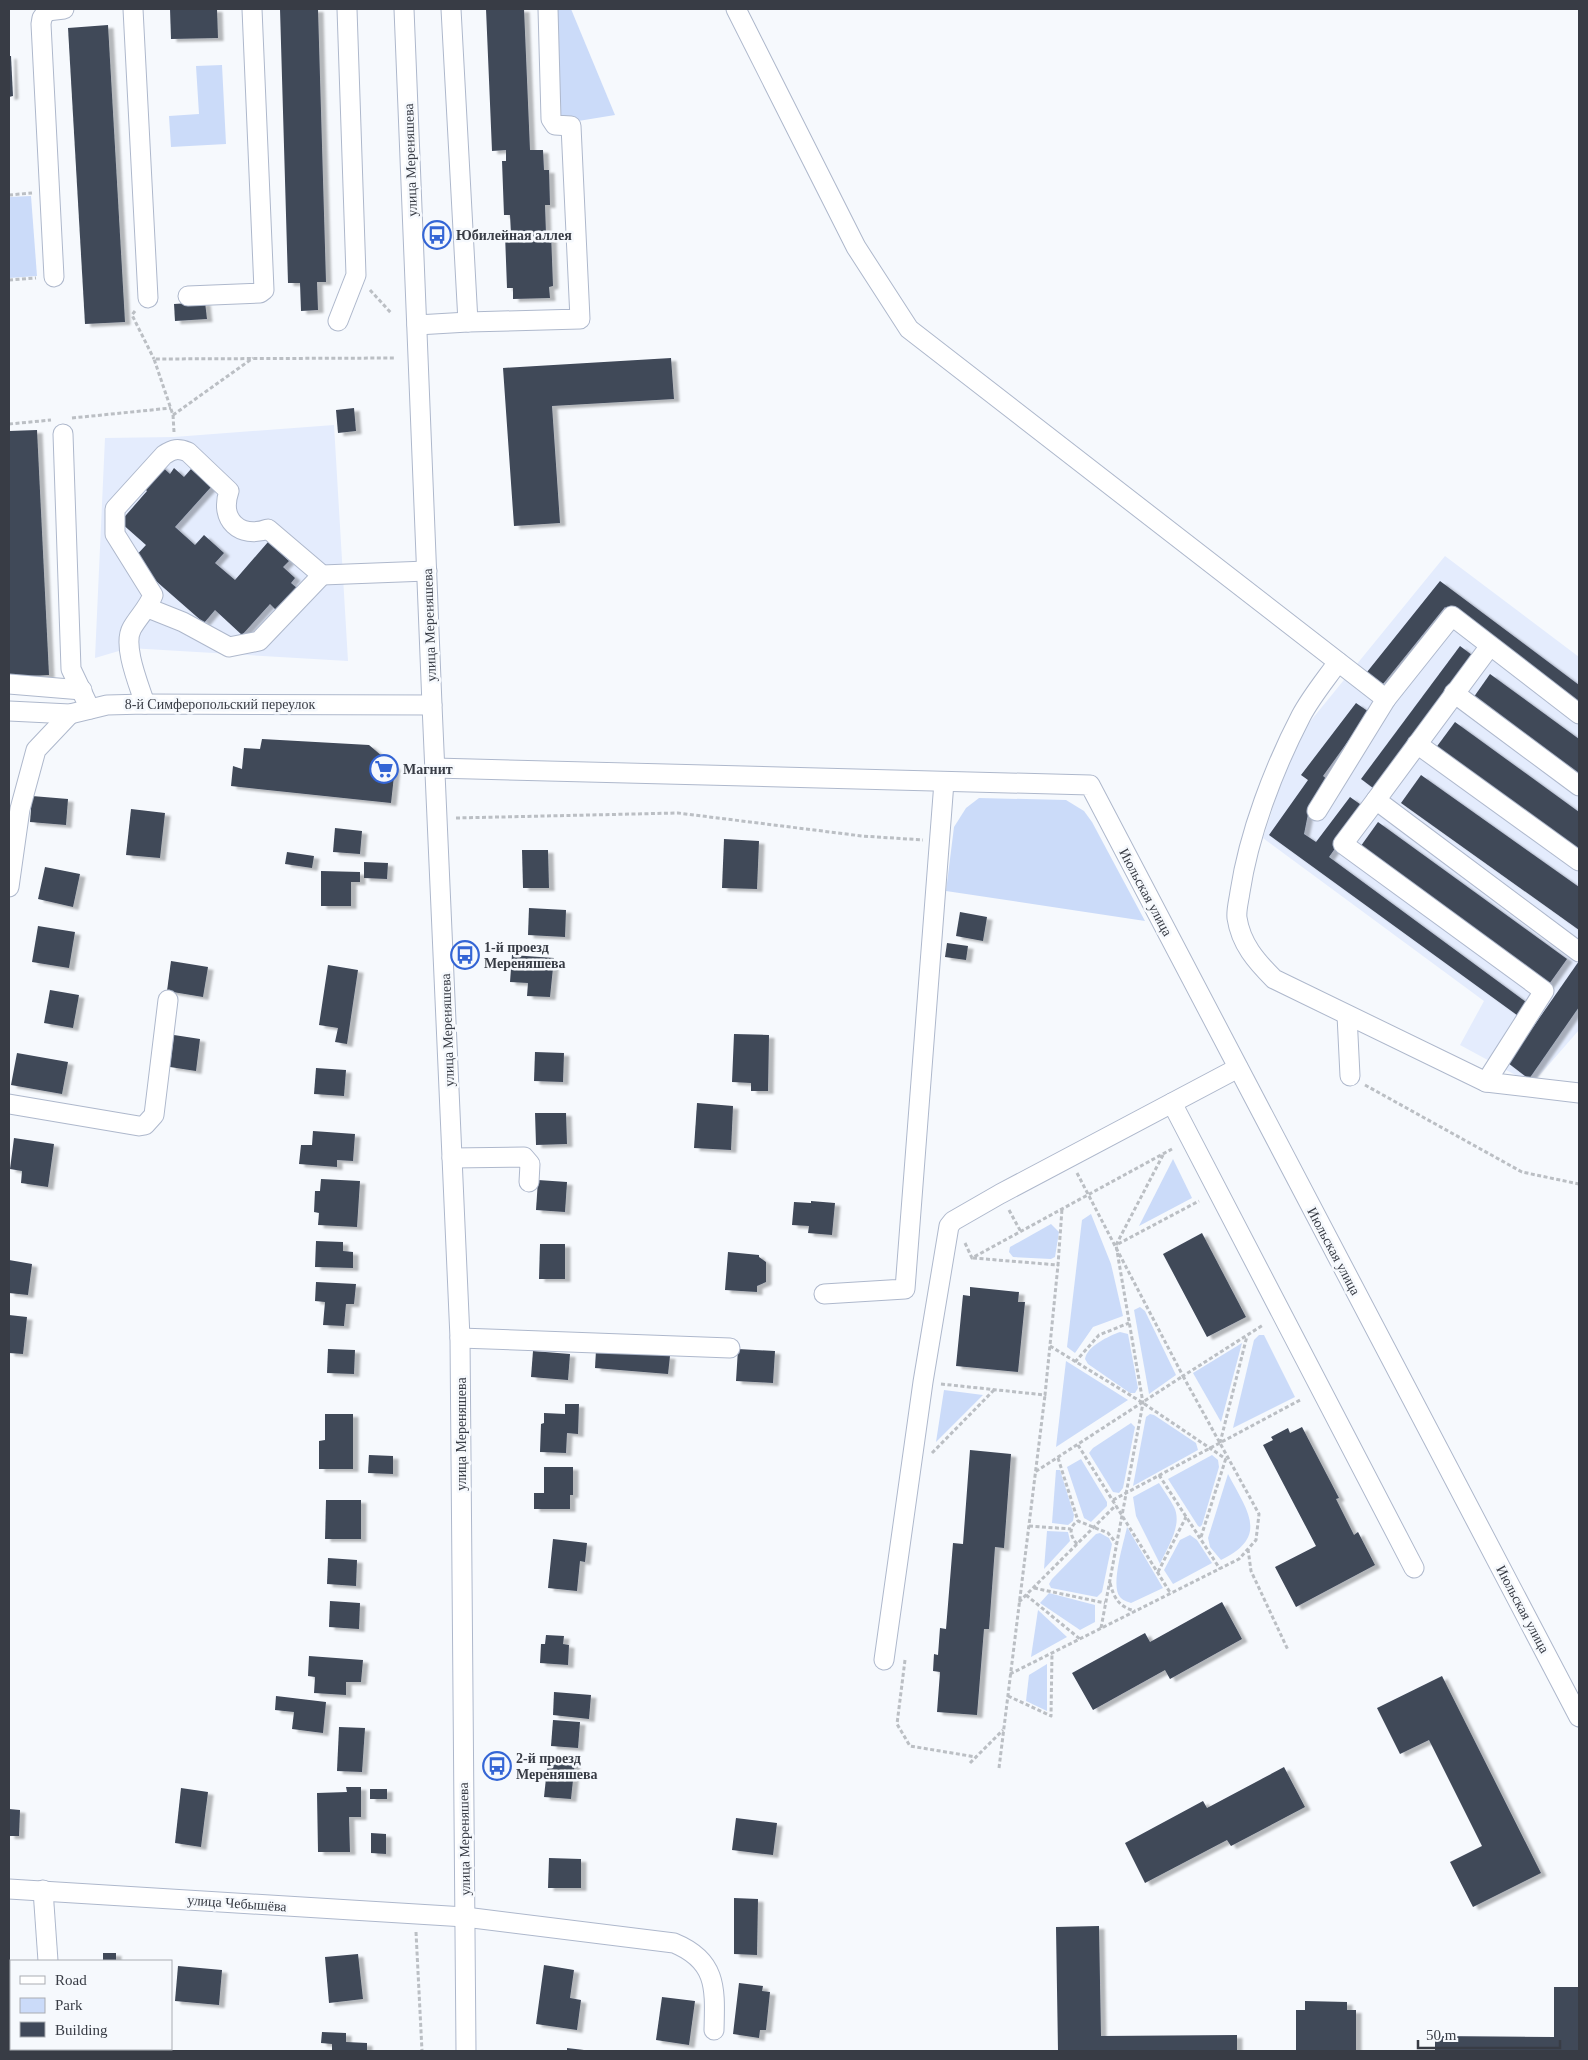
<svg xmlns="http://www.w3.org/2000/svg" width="1588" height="2060" font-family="'Times New Roman',serif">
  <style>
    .built { fill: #e4ecfd }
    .green { fill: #cbdbf9 }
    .building { fill: #3f4859; filter: url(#shadow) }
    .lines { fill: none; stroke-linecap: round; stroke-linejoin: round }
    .minor-casing { stroke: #aeb8cc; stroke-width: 21 }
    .path { stroke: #bbbfc4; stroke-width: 3; stroke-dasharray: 4 2.5; stroke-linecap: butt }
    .minor { stroke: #fff; stroke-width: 19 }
    .labels { text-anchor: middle; stroke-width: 5; stroke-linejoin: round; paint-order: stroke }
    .street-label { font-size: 14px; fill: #383c45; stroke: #f6f9fd }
    .poi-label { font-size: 14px; font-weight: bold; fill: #383c45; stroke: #f6f9fd; text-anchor: start }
  </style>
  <defs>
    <filter id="shadow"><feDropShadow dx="5.5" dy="3" stdDeviation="1" flood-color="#0004"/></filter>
  </defs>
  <rect width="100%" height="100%" fill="#f6f9fd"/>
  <g class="built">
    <polygon points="334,425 348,661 129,648 95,658 105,438 174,437"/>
    <polygon points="1445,556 1579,657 1579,1030 1532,1084 1460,1045 1484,1001 1263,838 1295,740"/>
  </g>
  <g class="green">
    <polygon points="561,9 571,9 615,115 566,123 555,115 557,10"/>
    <polygon points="222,65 226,144 171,147 169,116 199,114 196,66"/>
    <polygon points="31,196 37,276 9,278 9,197"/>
    <polygon points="979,798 1066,800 1084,811 1092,822 1145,921 946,891 954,827 966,808"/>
    <polygon points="1173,1159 1192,1198 1139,1226"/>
    <polygon points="1091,1214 1111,1264 1123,1316 1093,1327 1075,1353 1067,1347 1082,1220"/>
    <polygon points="1051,1224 1059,1232 1055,1257 1051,1259 1013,1257 1009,1252 1010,1247"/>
    <polygon points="1140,1307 1145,1311 1176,1375 1149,1394 1134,1310"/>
    <path d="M1120,1332L1128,1334L1138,1388L1135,1393H1130L1088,1364L1085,1359C1087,1346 1109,1336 1120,1332Z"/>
    <polygon points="1259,1335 1264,1335 1295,1397 1233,1428 1254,1340"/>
    <polygon points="1242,1343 1221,1422 1193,1373"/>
    <polygon points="1066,1361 1128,1400 1056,1447"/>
    <polygon points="944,1390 983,1395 936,1442"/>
    <polygon points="1150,1414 1154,1415 1196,1443 1198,1450 1133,1486 1145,1422 1146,1417"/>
    <polygon points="1131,1423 1135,1427 1123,1488 1119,1493 1113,1492 1089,1453 1093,1448"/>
    <polygon points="1212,1455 1218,1460 1219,1467 1202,1525 1200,1527 1198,1526 1168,1479"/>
    <polygon points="1081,1459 1107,1502 1107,1506 1091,1522 1084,1518 1067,1467"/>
    <polygon points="1056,1470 1060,1470 1074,1515 1073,1521 1068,1525 1052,1523"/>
    <path d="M1228,1474C1247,1511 1270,1536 1221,1560L1210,1547L1208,1538Z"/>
    <path d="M1159,1483C1164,1491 1170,1499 1174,1507C1183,1525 1167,1548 1160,1564L1136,1516L1133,1497Z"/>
    <path d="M1127,1527L1163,1588L1131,1603C1128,1602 1122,1600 1120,1597C1110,1585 1124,1542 1127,1527Z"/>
    <polygon points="1047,1531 1068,1532 1070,1541 1044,1569"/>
    <polygon points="1100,1533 1109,1538 1112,1544 1102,1592 1097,1597 1051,1588 1049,1584 1052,1579 1096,1534"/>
    <polygon points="1190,1535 1197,1540 1212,1563 1173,1584 1164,1570 1180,1540"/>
    <polygon points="1049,1593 1095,1605 1095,1622 1080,1630 1040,1603"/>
    <polygon points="1038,1610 1067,1637 1031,1657"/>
    <polygon points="1047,1664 1047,1711 1026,1701 1029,1675"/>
  </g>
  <g class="building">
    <polygon points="170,9 217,9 218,38 171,39"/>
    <polygon points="280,9 318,9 326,282 317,282 318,310 301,311 300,283 288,283"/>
    <polygon points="486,9 524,9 530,150 543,150 544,170 549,170 550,205 545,205 546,234 551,233 553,286 549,287 550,298 513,299 513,288 507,288 505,234 511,234 510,215 504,215 502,161 506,161 506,150 492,151"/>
    <polygon points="108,25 125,322 85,324 68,28"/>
    <polygon points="9,56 11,56 13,96 9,97"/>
    <polygon points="205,302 207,319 175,321 174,304"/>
    <polygon points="671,358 674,399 552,406 560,523 514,526 503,368"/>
    <polygon points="354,408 356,431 338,433 336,410"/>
    <polygon points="37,430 49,675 10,677 9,431"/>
    <polygon points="159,464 170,474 174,468 184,477 191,469 211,487 175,527 195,545 204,535 224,553 215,563 235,580 268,542 289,561 283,567 295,578 291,583 298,589 278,612 270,604 242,635 215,610 204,623 132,560 146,545 120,522 147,491 141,485"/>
    <polygon points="1440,581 1579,685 1579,708 1445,607 1383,684 1367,672"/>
    <polygon points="1460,646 1476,658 1377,791 1361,779"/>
    <polygon points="1490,674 1579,739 1579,780 1471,701"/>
    <polygon points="1356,703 1369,712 1323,776 1329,781 1309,809 1304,834 1316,842 1350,797 1364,807 1329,857 1530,1005 1521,1018 1269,835 1308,780 1301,775"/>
    <polygon points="1455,722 1579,812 1579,853 1435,749"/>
    <polygon points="262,739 369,745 395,767 391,803 231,786 233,766 242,769 244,748 260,749"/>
    <polygon points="1421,775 1579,887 1579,930 1401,803"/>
    <polygon points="32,796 68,799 66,825 30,822"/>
    <polygon points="131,809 165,813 160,858 126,855"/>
    <polygon points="1378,822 1567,959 1547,987 1358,850"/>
    <polygon points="335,828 362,831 360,854 333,852"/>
    <polygon points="724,839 759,841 757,889 722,888"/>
    <polygon points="522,850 548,850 549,888 523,888"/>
    <polygon points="287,852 314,856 312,868 285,864"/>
    <polygon points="364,862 388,863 387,879 364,878"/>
    <polygon points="45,867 80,874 73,907 38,899"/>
    <polygon points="321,871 360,872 360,882 351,882 351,906 321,906"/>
    <polygon points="529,908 566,910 565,937 528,935"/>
    <polygon points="960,912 987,917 983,941 956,936"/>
    <polygon points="38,926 75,932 69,968 32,962"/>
    <polygon points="947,943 968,946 966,960 945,957"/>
    <polygon points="512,955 554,958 550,997 527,996 528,983 510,982"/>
    <polygon points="171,961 208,967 203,997 167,991"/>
    <polygon points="1579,961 1579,1007 1529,1079 1508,1063"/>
    <polygon points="328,965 358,970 347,1044 335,1042 338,1028 319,1025"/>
    <polygon points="50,990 79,995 73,1028 44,1023"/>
    <polygon points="734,1034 769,1035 768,1091 751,1091 751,1083 732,1082"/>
    <polygon points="174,1035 200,1039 196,1071 170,1067"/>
    <polygon points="535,1052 564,1053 563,1082 534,1081"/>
    <polygon points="17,1053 68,1062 62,1094 11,1085"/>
    <polygon points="316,1068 346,1070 344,1096 314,1094"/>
    <polygon points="697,1103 733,1106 731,1150 694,1148"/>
    <polygon points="535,1113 566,1113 567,1144 536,1145"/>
    <polygon points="313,1131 355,1134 353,1161 337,1160 337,1167 299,1164 301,1145 312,1145"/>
    <polygon points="14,1138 54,1144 48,1187 21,1183 22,1171 10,1169"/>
    <polygon points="321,1179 360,1181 357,1227 318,1225 319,1213 314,1212 315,1191 320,1191"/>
    <polygon points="538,1180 567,1182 565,1212 536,1210"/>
    <polygon points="811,1201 835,1203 832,1235 808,1233 809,1226 792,1225 794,1202 811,1203"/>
    <polygon points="1202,1233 1246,1317 1207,1337 1163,1254"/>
    <polygon points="316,1241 343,1242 343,1251 353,1252 353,1268 315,1267"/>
    <polygon points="540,1244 565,1244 565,1279 539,1279"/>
    <polygon points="728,1252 759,1255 759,1257 766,1262 766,1282 757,1286 757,1292 725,1290"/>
    <polygon points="9,1260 32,1264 28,1295 9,1293"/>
    <polygon points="316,1282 356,1284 354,1304 346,1304 344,1326 323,1325 325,1302 315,1301"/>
    <polygon points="970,1287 1019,1292 1018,1302 1025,1302 1018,1372 956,1366 963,1295 970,1296"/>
    <polygon points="9,1315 27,1317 23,1354 9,1353"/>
    <polygon points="328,1349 355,1350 354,1374 327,1373"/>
    <polygon points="738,1349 775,1351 773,1383 736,1381"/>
    <polygon points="596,1350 670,1356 668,1374 595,1368"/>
    <polygon points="533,1351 570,1354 568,1380 531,1377"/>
    <polygon points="565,1404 579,1404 578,1434 567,1433 566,1453 540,1452 541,1424 544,1423 544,1413 565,1414"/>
    <polygon points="325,1414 353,1414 353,1469 319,1469 319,1441 325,1440"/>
    <polygon points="1302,1427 1339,1498 1336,1499 1354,1535 1358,1532 1375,1565 1296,1607 1275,1567 1316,1546 1263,1445 1273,1440 1271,1437 1288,1428 1290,1433"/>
    <polygon points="970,1450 1011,1454 1004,1548 995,1547 989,1629 984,1629 977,1715 937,1712 940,1672 933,1671 934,1654 938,1655 940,1628 946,1629 953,1543 963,1544"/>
    <polygon points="369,1455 393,1456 393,1474 368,1473"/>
    <polygon points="544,1467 573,1467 573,1495 570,1495 570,1509 534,1509 534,1493 544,1493"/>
    <polygon points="326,1500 361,1500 361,1539 325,1539"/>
    <polygon points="553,1539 587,1543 585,1562 580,1561 577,1591 548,1588"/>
    <polygon points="328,1558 357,1560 356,1586 327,1584"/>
    <polygon points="330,1601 360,1603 359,1629 329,1627"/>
    <polygon points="1222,1602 1242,1639 1170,1679 1165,1670 1093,1710 1072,1673 1145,1633 1150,1642"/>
    <polygon points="546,1635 564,1636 563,1644 569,1645 568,1665 540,1663 541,1644 545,1644"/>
    <polygon points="309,1656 363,1660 361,1682 346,1682 346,1695 314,1693 315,1677 308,1676"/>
    <polygon points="1442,1676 1541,1873 1473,1907 1450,1862 1482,1846 1429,1740 1400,1754 1377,1708"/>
    <polygon points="554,1692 591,1695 589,1719 553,1715"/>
    <polygon points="276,1696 326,1702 323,1733 292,1729 294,1712 275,1710"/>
    <polygon points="553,1720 580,1722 578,1748 551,1746"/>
    <polygon points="339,1727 365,1728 362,1772 337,1771"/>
    <polygon points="548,1759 575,1761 571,1799 544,1797"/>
    <polygon points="1284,1767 1305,1807 1231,1846 1227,1840 1145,1883 1125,1843 1203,1801 1207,1808"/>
    <polygon points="346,1787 361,1787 361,1817 349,1817 350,1852 318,1852 317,1793 347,1792"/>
    <polygon points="181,1788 208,1792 201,1847 175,1843"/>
    <rect x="370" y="1789" width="17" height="10"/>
    <polygon points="9,1809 20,1810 19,1836 9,1836"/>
    <polygon points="736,1818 777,1823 773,1855 732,1850"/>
    <polygon points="371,1833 386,1834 386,1854 371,1853"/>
    <polygon points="549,1858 581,1859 581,1888 548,1888"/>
    <polygon points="734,1898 758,1899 757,1955 734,1954"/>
    <polygon points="1099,1926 1101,2036 1237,2035 1237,2051 1058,2051 1056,1927"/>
    <rect x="103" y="1953" width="13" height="8"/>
    <polygon points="358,1954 363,1999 329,2003 325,1957"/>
    <polygon points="544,1965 574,1970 570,1998 581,2000 577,2030 536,2024"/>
    <polygon points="178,1966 222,1970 219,2005 175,2001"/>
    <polygon points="9,1968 10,1968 11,1986 11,1993 9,1993"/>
    <polygon points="739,1983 763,1986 762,1991 770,1992 766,2030 760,2030 759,2038 733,2034"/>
    <polygon points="1554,1987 1579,1987 1579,2051 1435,2051 1435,2036 1554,2037"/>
    <polygon points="662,1997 695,2001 689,2045 656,2040"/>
    <polygon points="1305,2001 1347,2002 1347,2010 1356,2010 1356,2051 1296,2051 1296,2010 1305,2010"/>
    <polygon points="322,2032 346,2033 346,2042 367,2043 367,2051 332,2051 332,2044 321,2043"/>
    <polygon points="567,2048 584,2050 584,2051 567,2051"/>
    <rect x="68" y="2049" width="62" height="2"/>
  </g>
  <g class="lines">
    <defs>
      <g id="minor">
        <polyline points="133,9 148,298"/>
        <polyline points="404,9 432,705 460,1338 466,2051"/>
        <polyline points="451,9 468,322"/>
        <polyline points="736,9 856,247 909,329 1386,699 1452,616 1579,714"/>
        <polyline points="54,277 41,24 42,18 47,11 64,9"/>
        <polyline points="188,296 260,293 264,290 252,9"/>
        <polyline points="338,321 356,275 347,9"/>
        <polyline points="417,325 468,322 580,319 571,126 555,125 551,119 548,9"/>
        <polyline points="63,434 71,669 90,709"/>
        <polyline points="148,608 183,622 229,647 259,641 322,575"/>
        <polyline points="1490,646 1376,800 1579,952"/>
        <path d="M1338,662C1326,679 1311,697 1301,716C1274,768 1249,833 1240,892C1239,900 1236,910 1237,918C1241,944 1256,961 1274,979L1486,1082L1579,1093"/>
        <polyline points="9,684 82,690"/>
        <polyline points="1454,693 1579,786"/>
        <path d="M145,704C139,685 122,645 132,628C139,616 148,608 153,595L115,534V509L164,455C173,449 178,448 188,452L229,491C219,520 240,539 268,529L322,575L427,571"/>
        <polyline points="9,711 70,714 107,705 145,704 432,705"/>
        <polyline points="1417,744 1579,861"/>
        <polyline points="435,768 1090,785 1579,1717"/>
        <polyline points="1376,800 1343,844 1544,991 1486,1082"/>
        <polyline points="1317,811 1386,699"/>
        <polyline points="9,887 20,809 36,750 70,714"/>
        <polyline points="1347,1015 1350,1076"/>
        <polyline points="1172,1103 1414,1568"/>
        <polyline points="9,1104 139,1126 145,1125 154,1115 168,1000"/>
        <polyline points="452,1158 524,1157 530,1164 529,1182"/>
        <polyline points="824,1294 905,1289 944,782"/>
        <polyline points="460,1338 730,1348"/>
        <polyline points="884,1660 923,1382 949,1226 953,1221 1000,1194 1238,1068"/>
        <path d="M9,1889L465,1917L674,1943C718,1961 715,1990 714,2030"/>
        <polyline points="43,1890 48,1961"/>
        <polyline points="53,2049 53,2051"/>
      </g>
    </defs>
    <use href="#minor" class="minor-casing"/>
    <g class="path">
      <polyline points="9,195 32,193"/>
      <polyline points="9,280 36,278"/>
      <polyline points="370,290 392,314"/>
      <polyline points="135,311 132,315 154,359"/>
      <polyline points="173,415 253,358"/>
      <polyline points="72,418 171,408"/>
      <polyline points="9,424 51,420"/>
      <polyline points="174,432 173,415 154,359 394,358"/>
      <polyline points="456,818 678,813 862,836 923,840"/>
      <polyline points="1365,1085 1522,1172 1579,1184"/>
      <polyline points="1163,1155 1116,1245 1199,1201"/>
      <polyline points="1077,1173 1183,1376 1263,1325"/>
      <polyline points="1009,1210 1021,1232"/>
      <polyline points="965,1243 972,1258 1172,1149"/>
      <polyline points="973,1258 1058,1265 1062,1209"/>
      <polyline points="1050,1346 1143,1403 1226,1459"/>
      <polyline points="1075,1362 1099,1335 1129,1323"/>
      <polyline points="941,1384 1045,1395 1058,1265"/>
      <polyline points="1220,1443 1247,1336"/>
      <polyline points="1078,1445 1171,1594"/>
      <polyline points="932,1453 994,1390"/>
      <polyline points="1058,1458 1078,1521"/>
      <polyline points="1159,1475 1220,1569"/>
      <polyline points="1113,1500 1302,1399"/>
      <polyline points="1029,1526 1071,1529"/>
      <polyline points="1201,1537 1226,1458"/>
      <path d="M1077,1544C1070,1536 1068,1527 1078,1521L1108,1533L1116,1543"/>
      <polyline points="1248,1549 1251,1571 1288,1650"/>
      <polyline points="1158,1572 1186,1517"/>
      <path d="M1110,1583C1114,1598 1119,1607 1135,1611"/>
      <polyline points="1034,1588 1105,1603"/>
      <polyline points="1026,1595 1080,1639"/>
      <polyline points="1019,1602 1116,1505"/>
      <polyline points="1101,1628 1143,1403 1116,1245"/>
      <polyline points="905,1660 897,1724 910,1746 976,1757"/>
      <polyline points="1010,1674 1239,1559 1256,1540 1259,1514 1183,1376 1035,1472"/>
      <polyline points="1008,1696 1051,1716 1052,1653"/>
      <polyline points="970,1763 1003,1730"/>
      <polyline points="999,1768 1045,1395"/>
      <polyline points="416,1932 422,2051"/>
    </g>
    <use href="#minor" class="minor"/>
  </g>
  <defs>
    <symbol id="bus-ring" viewBox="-11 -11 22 22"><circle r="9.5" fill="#f6f9fd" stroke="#3465d5" stroke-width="1.5"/><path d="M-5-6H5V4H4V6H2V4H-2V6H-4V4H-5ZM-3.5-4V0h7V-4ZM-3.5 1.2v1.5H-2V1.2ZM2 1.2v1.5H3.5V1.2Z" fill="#3465d5"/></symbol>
    <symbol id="supermarket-ring" viewBox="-11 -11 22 22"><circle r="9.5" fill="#f6f9fd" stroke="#3465d5" stroke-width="1.5"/><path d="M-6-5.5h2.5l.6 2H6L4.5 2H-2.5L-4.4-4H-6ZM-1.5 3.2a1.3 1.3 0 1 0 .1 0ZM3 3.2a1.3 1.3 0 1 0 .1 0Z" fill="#3465d5"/></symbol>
  </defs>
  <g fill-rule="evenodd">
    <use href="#bus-ring" x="421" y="219" width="32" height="32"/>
    <use href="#supermarket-ring" x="368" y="753" width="32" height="32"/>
    <use href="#bus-ring" x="449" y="939" width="32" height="32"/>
    <use href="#bus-ring" x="481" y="1750" width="32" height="32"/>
  </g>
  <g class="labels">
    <g class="street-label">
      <text transform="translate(410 160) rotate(-92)" y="5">улица Мереняшева</text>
      <text transform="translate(429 625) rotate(-92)" y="5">улица Мереняшева</text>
      <text x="220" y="709">8-й Симферопольский переулок</text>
      <text transform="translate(1146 892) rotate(62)" y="5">Июльская улица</text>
      <text transform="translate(447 1030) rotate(-92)" y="5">улица Мереняшева</text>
      <text transform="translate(1334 1251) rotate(62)" y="5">Июльская улица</text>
      <text transform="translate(461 1434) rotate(-90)" y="5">улица Мереняшева</text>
      <text transform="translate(1523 1609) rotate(62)" y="5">Июльская улица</text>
      <text transform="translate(464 1839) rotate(-91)" y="5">улица Мереняшева</text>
      <text transform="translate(237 1903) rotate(4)" y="5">улица Чебышёва</text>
    </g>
    <g class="poi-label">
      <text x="456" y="240">Юбилейная аллея</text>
      <text x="403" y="774">Магнит</text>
      <text x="484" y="952">1-й проезд<tspan x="484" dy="16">Мереняшева</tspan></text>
      <text x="516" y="1763">2-й проезд<tspan x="516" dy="16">Мереняшева</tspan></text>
    </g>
  </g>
  <rect width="1588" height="2060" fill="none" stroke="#383c45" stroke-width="20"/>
  <rect x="10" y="1960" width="162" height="90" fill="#f6f9fd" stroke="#aaadb3"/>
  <rect x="20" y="1976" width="25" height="8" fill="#ffffff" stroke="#aaadb3"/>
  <text x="55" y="1985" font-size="15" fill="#383c45">Road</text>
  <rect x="20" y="1998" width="25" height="15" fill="#cbdbf9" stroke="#aaadb3"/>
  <text x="55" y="2010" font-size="15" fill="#383c45">Park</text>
  <rect x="20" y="2022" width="25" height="15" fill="#3f4859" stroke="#aaadb3"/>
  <text x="55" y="2035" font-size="15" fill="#383c45">Building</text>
  <path d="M1418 2040v8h142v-8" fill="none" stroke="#383c45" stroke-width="2.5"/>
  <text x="1426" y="2040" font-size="15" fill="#383c45" stroke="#f6f9fd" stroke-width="4" paint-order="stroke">50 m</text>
</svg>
